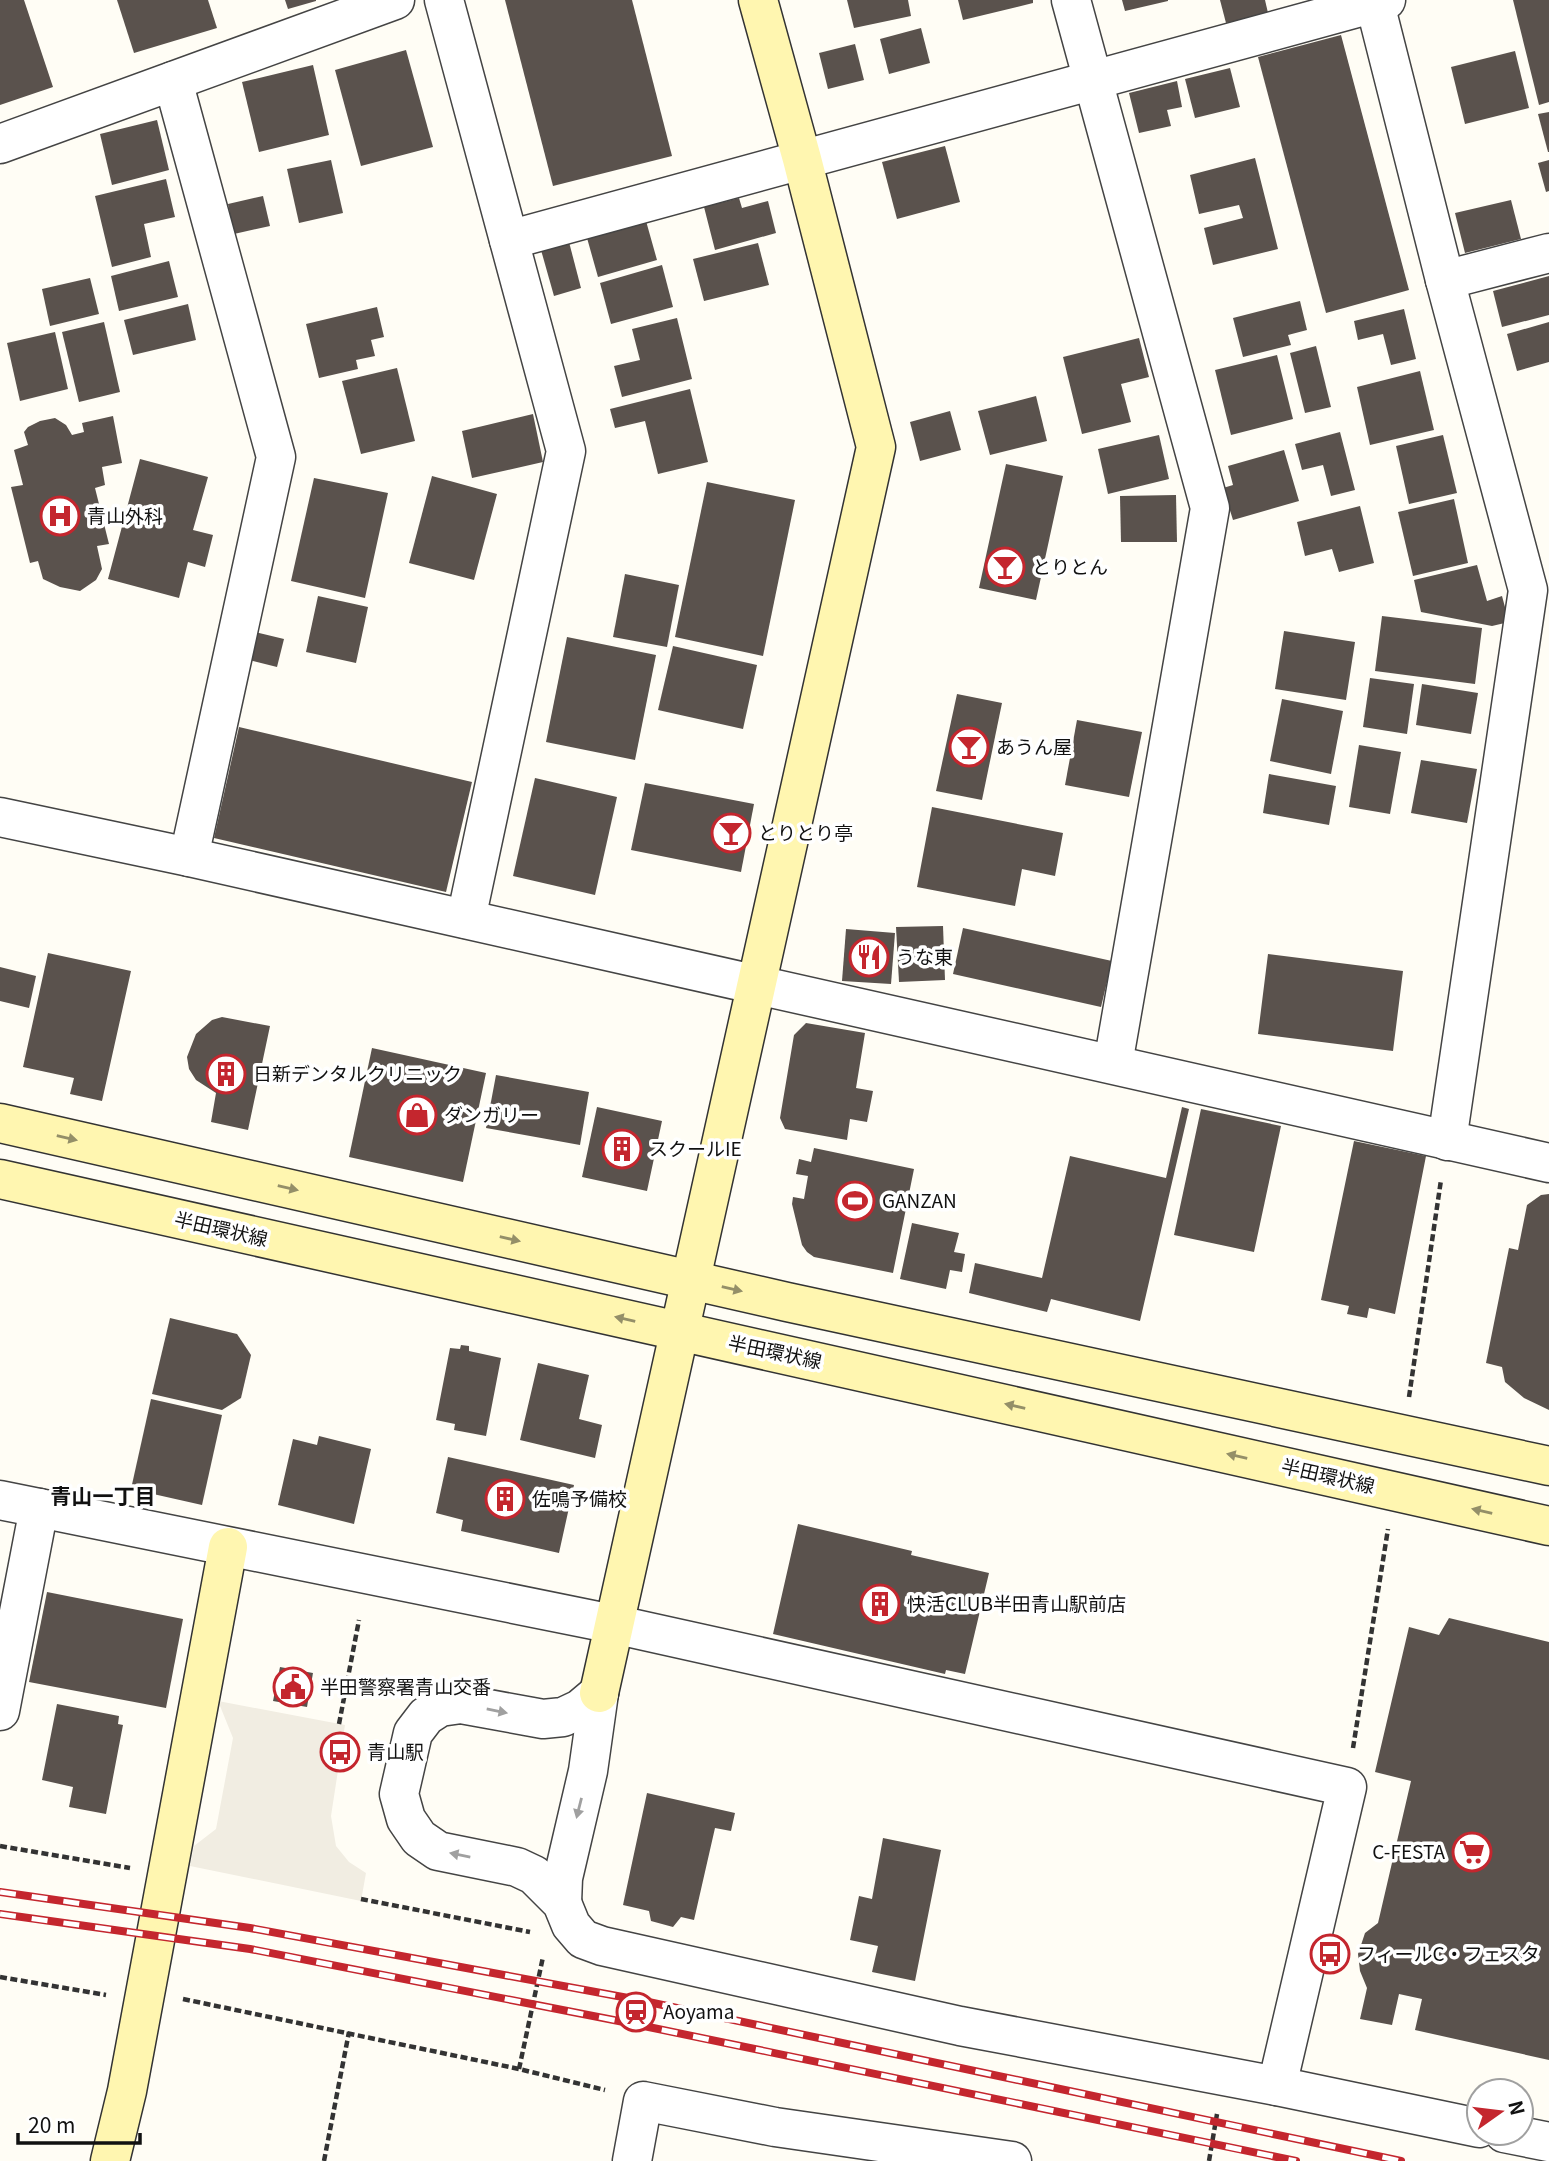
<svg xmlns="http://www.w3.org/2000/svg" width="1549" height="2161" font-family="Georgia,'Noto Sans JP',serif">
  <style>
    .plaza { fill: #f1ede2 }
    .building { fill: #5a524d }
    .lines { fill: none; stroke-linecap: round; stroke-linejoin: round }
    .street-casing { stroke: #444; stroke-width: 41 }
    .secondary-casing { stroke: #333; stroke-width: 41 }
    .path { stroke: #333; stroke-width: 4.5; stroke-dasharray: 7 3.5; stroke-linecap: butt }
    .street { stroke: #fff; stroke-width: 38 }
    .secondary { stroke: #fff6b0; stroke-width: 38 }
    .rail-casing { stroke: #c4262e; stroke-width: 8 }
    .rail { stroke: #fff; stroke-width: 5; stroke-dasharray: 16; stroke-linecap: butt }
    .oneway { fill: #948f68 }
    .oneway2 { fill: #a0a0a0 }
    .labels { text-anchor: middle; stroke-width: 7; stroke-linejoin: round; paint-order: stroke }
    .poi-label { font-size: 19px; fill: #111; stroke: #fff; text-anchor: start }
    .street-label { font-size: 19px; fill: #111; stroke: #fff }
    .neighbourhood-label { font-size: 21px; font-weight: bold; fill: #111; stroke: #fff }
  </style>
  <rect width="100%" height="100%" fill="#fffdf5"/>
  <polygon class="plaza" points="218,1701 345,1725 331,1816 336,1846 349,1862 366,1873 361,1901 190,1866 194,1846 216,1829 233,1738"/>
  <g class="building">
    <polygon points="0,0 24,0 53,87 0,105"/>
    <polygon points="117,0 208,0 217,28 134,53"/>
    <polygon points="285,0 316,0 316,1 288,9"/>
    <polygon points="505,0 632,0 672,156 553,186"/>
    <polygon points="847,0 908,0 911,16 854,28"/>
    <polygon points="958,0 1033,0 1033,3 963,20"/>
    <polygon points="1122,0 1168,0 1168,1 1125,11"/>
    <polygon points="1220,0 1265,0 1268,13 1226,23"/>
    <polygon points="1513,0 1549,0 1549,102 1539,105"/>
    <polygon points="921,28 930,63 889,74 880,39"/>
    <polygon points="1341,35 1409,290 1326,313 1258,57"/>
    <polygon points="855,44 864,80 828,89 819,53"/>
    <polygon points="406,50 433,147 361,166 335,70"/>
    <polygon points="1515,51 1529,108 1465,124 1451,67"/>
    <polygon points="313,65 329,135 259,152 242,82"/>
    <polygon points="1230,68 1240,107 1195,118 1185,79"/>
    <polygon points="1177,81 1182,107 1167,110 1171,126 1139,133 1129,93"/>
    <polygon points="1549,112 1549,152 1548,152 1538,114"/>
    <polygon points="157,120 169,170 112,185 100,134"/>
    <polygon points="945,146 960,202 897,219 882,162"/>
    <polygon points="1255,158 1278,249 1213,265 1204,228 1243,218 1239,205 1199,214 1190,175"/>
    <polygon points="331,160 343,213 299,223 287,169"/>
    <polygon points="1549,160 1549,191 1546,192 1538,163"/>
    <polygon points="166,179 175,217 144,224 151,257 112,267 95,196"/>
    <polygon points="263,196 270,226 234,234 228,204"/>
    <polygon points="739,198 742,208 768,201 776,233 715,250 704,207"/>
    <polygon points="1511,200 1521,239 1465,253 1455,213"/>
    <polygon points="646,221 657,260 598,277 587,238"/>
    <polygon points="569,242 581,288 554,296 541,250"/>
    <polygon points="758,243 769,285 704,301 693,259"/>
    <polygon points="169,261 178,297 119,311 111,276"/>
    <polygon points="662,265 673,307 611,324 600,283"/>
    <polygon points="1549,276 1549,315 1502,327 1493,291"/>
    <polygon points="90,278 99,314 50,326 42,289"/>
    <polygon points="1300,301 1307,330 1288,335 1291,345 1243,357 1233,318"/>
    <polygon points="188,304 196,340 133,355 124,320"/>
    <polygon points="377,307 384,337 371,340 375,356 356,360 358,369 319,378 306,324"/>
    <polygon points="1404,309 1416,359 1391,365 1383,334 1358,340 1354,321"/>
    <polygon points="677,318 692,379 622,397 614,366 640,360 632,329"/>
    <polygon points="104,322 120,392 79,402 62,332"/>
    <polygon points="1549,322 1549,362 1517,371 1507,334"/>
    <polygon points="55,332 68,389 20,401 7,343"/>
    <polygon points="1139,338 1149,377 1121,384 1131,422 1082,434 1063,357"/>
    <polygon points="1316,346 1331,407 1305,413 1290,353"/>
    <polygon points="1277,355 1293,419 1231,435 1215,370"/>
    <polygon points="397,368 415,441 361,454 342,381"/>
    <polygon points="1420,371 1434,430 1370,445 1357,387"/>
    <polygon points="690,389 708,462 658,474 645,421 615,428 610,409"/>
    <polygon points="1036,396 1047,441 990,455 978,411"/>
    <polygon points="950,411 961,450 920,461 910,422"/>
    <polygon points="533,414 543,462 472,478 462,431"/>
    <polygon points="113,416 122,463 102,467 105,485 95,488 109,544 97,546 102,569 96,580 80,591 60,587 43,579 38,561 30,563 11,487 23,485 14,450 28,445 24,432 28,427 40,421 55,418 66,425 72,435 84,432 82,423"/>
    <polygon points="1340,432 1355,490 1331,496 1323,465 1302,470 1295,444"/>
    <polygon points="1159,435 1169,479 1108,494 1098,449"/>
    <polygon points="1443,435 1457,493 1409,504 1396,446"/>
    <polygon points="1284,450 1299,501 1233,520 1223,488 1233,485 1228,466"/>
    <polygon points="140,459 208,477 193,530 213,535 205,567 188,562 179,598 108,579"/>
    <polygon points="1006,464 1063,476 1036,600 979,588"/>
    <polygon points="432,476 497,494 474,580 409,563"/>
    <polygon points="314,478 388,493 365,598 291,581"/>
    <polygon points="707,482 795,500 763,656 675,637"/>
    <polygon points="1176,495 1177,542 1121,542 1120,496"/>
    <polygon points="1454,499 1468,563 1413,576 1398,512"/>
    <polygon points="1360,506 1374,563 1339,572 1332,549 1305,556 1297,522"/>
    <polygon points="1477,565 1487,601 1502,596 1509,622 1492,626 1421,612 1414,580"/>
    <polygon points="625,574 679,585 667,647 613,637"/>
    <polygon points="318,596 368,607 356,663 306,652"/>
    <polygon points="1382,616 1482,628 1475,684 1375,671"/>
    <polygon points="1284,631 1355,642 1346,700 1275,689"/>
    <polygon points="255,632 284,639 277,667 249,660"/>
    <polygon points="567,637 656,655 635,760 546,742"/>
    <polygon points="673,646 757,665 743,729 658,710"/>
    <polygon points="1370,678 1414,684 1407,734 1363,727"/>
    <polygon points="1422,684 1478,693 1471,734 1416,725"/>
    <polygon points="957,694 1002,703 982,800 936,791"/>
    <polygon points="1282,699 1343,711 1331,774 1270,761"/>
    <polygon points="1077,720 1142,732 1129,797 1065,785"/>
    <polygon points="239,727 472,782 446,892 214,838"/>
    <polygon points="1359,745 1401,752 1390,814 1349,807"/>
    <polygon points="1421,760 1477,769 1467,823 1411,813"/>
    <polygon points="1269,774 1336,786 1329,825 1263,813"/>
    <polygon points="535,778 617,797 595,895 513,876"/>
    <polygon points="645,783 754,804 741,872 631,850"/>
    <polygon points="932,807 1063,833 1055,876 1022,869 1015,906 917,887"/>
    <polygon points="943,926 945,980 899,982 896,927"/>
    <polygon points="963,928 1112,961 1101,1007 953,974"/>
    <polygon points="846,929 895,933 891,984 842,981"/>
    <polygon points="48,953 131,971 102,1101 70,1094 74,1078 23,1067"/>
    <polygon points="1268,954 1403,971 1393,1051 1258,1034"/>
    <polygon points="0,967 36,976 29,1008 0,1001"/>
    <polygon points="222,1017 270,1026 248,1130 211,1122 216,1093 196,1080 189,1069 187,1057 196,1034 212,1020"/>
    <polygon points="806,1023 865,1033 856,1088 873,1091 867,1122 850,1119 847,1140 785,1129 780,1118 794,1035"/>
    <polygon points="372,1048 486,1073 463,1182 349,1157"/>
    <polygon points="496,1075 589,1092 580,1145 486,1128"/>
    <polygon points="597,1107 662,1121 647,1191 582,1177"/>
    <polygon points="1182,1107 1189,1109 1140,1321 1051,1299 1047,1312 969,1293 975,1263 1042,1278 1070,1156 1166,1178"/>
    <polygon points="1201,1109 1281,1126 1254,1252 1174,1235"/>
    <polygon points="1354,1141 1426,1156 1395,1314 1369,1308 1367,1318 1347,1314 1349,1306 1321,1300"/>
    <polygon points="814,1148 914,1169 893,1273 814,1257 807,1252 802,1245 792,1204 793,1197 804,1199 808,1176 796,1174 799,1159 811,1162"/>
    <polygon points="1549,1194 1549,1410 1524,1398 1505,1382 1502,1367 1486,1363 1509,1248 1518,1250 1527,1205 1541,1195"/>
    <polygon points="912,1223 959,1233 954,1252 965,1254 962,1272 950,1270 946,1289 900,1279"/>
    <polygon points="170,1318 237,1334 251,1355 241,1398 222,1410 152,1394"/>
    <polygon points="461,1345 469,1346 469,1351 501,1358 486,1436 454,1430 455,1424 436,1420 450,1348 460,1349"/>
    <polygon points="538,1363 589,1375 579,1419 602,1425 595,1458 520,1440"/>
    <polygon points="151,1399 222,1415 202,1505 131,1489"/>
    <polygon points="319,1436 371,1449 354,1524 278,1505 293,1439 317,1445"/>
    <polygon points="448,1457 574,1485 559,1553 461,1531 463,1520 436,1513"/>
    <polygon points="798,1524 912,1551 911,1555 989,1573 965,1674 946,1670 945,1674 773,1634"/>
    <polygon points="47,1592 183,1619 166,1708 29,1682"/>
    <polygon points="1449,1618 1549,1642 1549,2060 1415,2030 1422,1999 1399,1994 1392,2025 1360,2019 1367,1988 1360,1971 1358,1954 1365,1933 1378,1923 1411,1781 1375,1772 1409,1627 1439,1635"/>
    <polygon points="280,1667 313,1673 307,1707 273,1701"/>
    <polygon points="57,1704 119,1716 118,1724 123,1725 106,1814 69,1807 73,1787 42,1780"/>
    <polygon points="647,1793 735,1813 731,1831 715,1828 694,1920 681,1917 673,1927 651,1921 649,1911 623,1905"/>
    <polygon points="883,1838 941,1850 915,1981 872,1972 878,1946 850,1940 859,1896 872,1899"/>
  </g>
  <g class="lines">
    <defs>
      <g id="street">
        <polyline points="444,0 566,451 466,919"/>
        <polyline points="1071,0 1210,508 1113,1064"/>
        <polyline points="1374,0 1445,280 1528,590 1447,1141"/>
        <polyline points="173,81 276,457 189,857"/>
        <polyline points="0,144 395,0"/>
        <polyline points="509,240 1386,0"/>
        <polyline points="1445,280 1549,253"/>
        <polyline points="0,817 189,857 1549,1163"/>
        <polyline points="0,1500 613,1624 1347,1787 1277,2086"/>
        <polyline points="599,1693 580,1709 563,1717 543,1719 461,1704 440,1707 426,1716 413,1733 399,1794 406,1819 419,1838 438,1851 517,1867 534,1875 562,1903 571,1925 583,1939 602,1946 960,2026 1277,2086 1479,2128"/>
        <polyline points="0,1711 39,1508"/>
        <polyline points="562,1903 563,1878 588,1771 599,1693"/>
        <polyline points="1504,2133 1549,2142"/>
        <polyline points="632,2161 643,2101 775,2127 1012,2161"/>
      </g>
      <g id="secondary">
        <polyline points="0,1123 787,1302 1549,1466"/>
        <polyline points="0,1179 1549,1526"/>
        <polyline points="599,1693 876,447 802,159 758,0"/>
        <polyline points="110,2161 127,2091 228,1547"/>
      </g>
    </defs>
    <use href="#street" class="street-casing"/>
    <use href="#secondary" class="secondary-casing"/>
    <g class="path">
      <polyline points="1409,1397 1441,1180"/>
      <polyline points="339,1724 359,1620"/>
      <polyline points="1353,1748 1388,1529"/>
      <polyline points="0,1846 130,1868"/>
      <polyline points="361,1899 530,1932"/>
      <polyline points="0,1977 106,1995"/>
      <polyline points="183,1999 519,2069 605,2090"/>
      <polyline points="519,2069 543,1957"/>
      <polyline points="324,2161 349,2032"/>
      <polyline points="1209,2161 1217,2114"/>
    </g>
    <use href="#street" class="street"/>
    <use href="#secondary" class="secondary"/>
    <defs>
      <g id="rail">
        <polyline points="0,1892 250,1928 639,2000 1401,2161"/>
        <polyline points="0,1914 250,1949 634,2024 1296,2161"/>
      </g>
    </defs>
    <use href="#rail" class="rail-casing"/>
    <use href="#rail" class="rail"/>
  </g>
  <defs><path id="oneway-solid" d="M-6-.8H1V-3.2L6.5 0L1 3.2V.8H-6Z" transform="scale(1.75)"/></defs>
  <g class="oneway">
    <use href="#oneway-solid" transform="translate(67 1138) rotate(13)"/>
    <use href="#oneway-solid" transform="translate(288 1188) rotate(13)"/>
    <use href="#oneway-solid" transform="translate(510 1239) rotate(13)"/>
    <use href="#oneway-solid" transform="translate(732 1289) rotate(13)"/>
    <use href="#oneway-solid" transform="translate(625 1319) rotate(-167)"/>
    <use href="#oneway-solid" transform="translate(1015 1406) rotate(-167)"/>
    <use href="#oneway-solid" transform="translate(1237 1456) rotate(-167)"/>
    <use href="#oneway-solid" transform="translate(1482 1511) rotate(-167)"/>
  </g>
  <g class="oneway2">
    <use href="#oneway-solid" transform="translate(497 1711) rotate(11)"/>
    <use href="#oneway-solid" transform="translate(579 1808) rotate(104)"/>
    <use href="#oneway-solid" transform="translate(460 1855) rotate(-169)"/>
  </g>
  <defs>
    <symbol id="hospital-ring" viewBox="-11 -11 22 22"><circle r="9.5" fill="#fff" stroke="#c4262e" stroke-width="1.5"/><path d="M-5-5h3v3.5h4V-5h3V5h-3V1.5h-4V5h-3Z" fill="#c4262e"/></symbol>
    <symbol id="bar-ring" viewBox="-11 -11 22 22"><circle r="9.5" fill="#fff" stroke="#c4262e" stroke-width="1.5"/><path d="M-6-5H6L.8 .8V4.5H3.5V6h-7V4.5H-.8V.8Z" fill="#c4262e"/></symbol>
    <symbol id="restaurant-ring" viewBox="-11 -11 22 22"><circle r="9.5" fill="#fff" stroke="#c4262e" stroke-width="1.5"/><path d="M-5-6h1v4h1v-4h1v4h1v-4h1v5L-1.5 .5V6h-2V.5L-5-1ZM5-6V6H3V1.5H1.5Q1.5-4 5-6Z" fill="#c4262e"/></symbol>
    <symbol id="building-ring" viewBox="-11 -11 22 22"><circle r="9.5" fill="#fff" stroke="#c4262e" stroke-width="1.5"/><path d="M-4-6H4V6H1V3H-1V6H-4ZM-2.5-4.3h1.7v1.8h-1.7ZM.8-4.3h1.7v1.8H.8ZM-2.5-1h1.7V.8h-1.7ZM.8-1h1.7V.8H.8Z" fill="#c4262e"/></symbol>
    <symbol id="shop-ring" viewBox="-11 -11 22 22"><circle r="9.5" fill="#fff" stroke="#c4262e" stroke-width="1.5"/><path d="M-5-2.5h2.3a2.7 3.5 0 0 1 5.4 0H5L5.5 6h-11ZM-1.5-2.5h3a1.5 2.3 0 0 0-3 0Z" fill="#c4262e"/></symbol>
    <symbol id="stadium-ring" viewBox="-11 -11 22 22"><circle r="9.5" fill="#fff" stroke="#c4262e" stroke-width="1.5"/><path d="M0-5a6.5 5 0 1 0 0 10a6.5 5 0 1 0 0-10ZM-3.5-1.8h7v3.6h-7Z" fill="#c4262e"/></symbol>
    <symbol id="civic-ring" viewBox="-11 -11 22 22"><circle r="9.5" fill="#fff" stroke="#c4262e" stroke-width="1.5"/><path d="M-.6-6.5H3V-4.5H.6V-3L4-1V1h2V6H-6V1h2V-1L-.6-3ZM-1.2 2.5V6h2.4V2.5Z" fill="#c4262e"/></symbol>
    <symbol id="bus-ring" viewBox="-11 -11 22 22"><circle r="9.5" fill="#fff" stroke="#c4262e" stroke-width="1.5"/><path d="M-5-6H5V4H4V6H2V4H-2V6H-4V4H-5ZM-3.5-4V0h7V-4ZM-3.5 1.2v1.5H-2V1.2ZM2 1.2v1.5H3.5V1.2Z" fill="#c4262e"/></symbol>
    <symbol id="supermarket-ring" viewBox="-11 -11 22 22"><circle r="9.5" fill="#fff" stroke="#c4262e" stroke-width="1.5"/><path d="M-6-5.5h2.5l.6 2H6L4.5 2H-2.5L-4.4-4H-6ZM-1.5 3.2a1.3 1.3 0 1 0 .1 0ZM3 3.2a1.3 1.3 0 1 0 .1 0Z" fill="#c4262e"/></symbol>
    <symbol id="station-ring" viewBox="-11 -11 22 22"><circle r="9.5" fill="#fff" stroke="#c4262e" stroke-width="1.5"/><path d="M-3-6H3Q5-6 5-4V2Q5 4 3 4L4.5 6H3L1.5 4h-3L-3 6H-4.5L-3 4Q-5 4-5 2V-4Q-5-6-3-6ZM-3.5-4v3h7v-3ZM-3.5 1v1.5H-2V1ZM2 1v1.5H3.5V1Z" fill="#c4262e"/></symbol>
  </defs>
  <g fill-rule="evenodd">
    <use href="#hospital-ring" x="38" y="494" width="44" height="44"/>
    <use href="#bar-ring" x="983" y="545" width="44" height="44"/>
    <use href="#bar-ring" x="947" y="725" width="44" height="44"/>
    <use href="#bar-ring" x="709" y="811" width="44" height="44"/>
    <use href="#restaurant-ring" x="847" y="935" width="44" height="44"/>
    <use href="#building-ring" x="204" y="1052" width="44" height="44"/>
    <use href="#shop-ring" x="395" y="1093" width="44" height="44"/>
    <use href="#building-ring" x="600" y="1127" width="44" height="44"/>
    <use href="#stadium-ring" x="833" y="1179" width="44" height="44"/>
    <use href="#building-ring" x="483" y="1477" width="44" height="44"/>
    <use href="#building-ring" x="858" y="1582" width="44" height="44"/>
    <use href="#civic-ring" x="271" y="1665" width="44" height="44"/>
    <use href="#bus-ring" x="318" y="1730" width="44" height="44"/>
    <use href="#supermarket-ring" x="1450" y="1830" width="44" height="44"/>
    <use href="#bus-ring" x="1308" y="1932" width="44" height="44"/>
    <use href="#station-ring" x="614" y="1990" width="44" height="44"/>
  </g>
  <g class="labels">
    <g class="poi-label">
      <text x="87" y="523">青山外科</text>
      <text x="1032" y="574">とりとん</text>
      <text x="996" y="754">あうん屋</text>
      <text x="758" y="840">とりとり亭</text>
      <text x="896" y="964">うな東</text>
      <text x="253" y="1081">日新デンタルクリニック</text>
      <text x="444" y="1122">ダンガリー</text>
      <text x="649" y="1156">スクールIE</text>
      <text x="882" y="1208">GANZAN</text>
      <text x="532" y="1506">佐鳴予備校</text>
      <text x="907" y="1611">快活CLUB半田青山駅前店</text>
      <text x="320" y="1694">半田警察署青山交番</text>
      <text x="367" y="1759">青山駅</text>
      <text x="1445" y="1859" text-anchor="end">C-FESTA</text>
      <text x="1357" y="1961">フィールC・フェスタ</text>
      <text x="663" y="2019">Aoyama</text>
    </g>
    <g class="street-label">
      <text transform="translate(221 1229) rotate(13)" y="7">半田環状線</text>
      <text transform="translate(775 1352) rotate(12)" y="7">半田環状線</text>
      <text transform="translate(1328 1476) rotate(13)" y="7">半田環状線</text>
    </g>
    <g class="neighbourhood-label">
      <text x="103" y="1504">青山一丁目</text>
    </g>
  </g>
  <g transform="translate(1500 2112) rotate(76)"><circle r="33" fill="#ffffff" stroke="#a0a0a0" stroke-width="2"/>
  <path d="M0-5L12 26L0 18L-12 26Z" fill="#c4262e"/>
  <text y="-10" font-size="19" font-weight="bold" text-anchor="middle" fill="#111111">N</text>
  </g>
  <path d="M18 2133v10h122v-10" fill="none" stroke="#111111" stroke-width="3.5"/>
  <text x="28" y="2133" font-size="21" fill="#111111" stroke="#ffffff" stroke-width="5" paint-order="stroke">20 m</text>
</svg>
